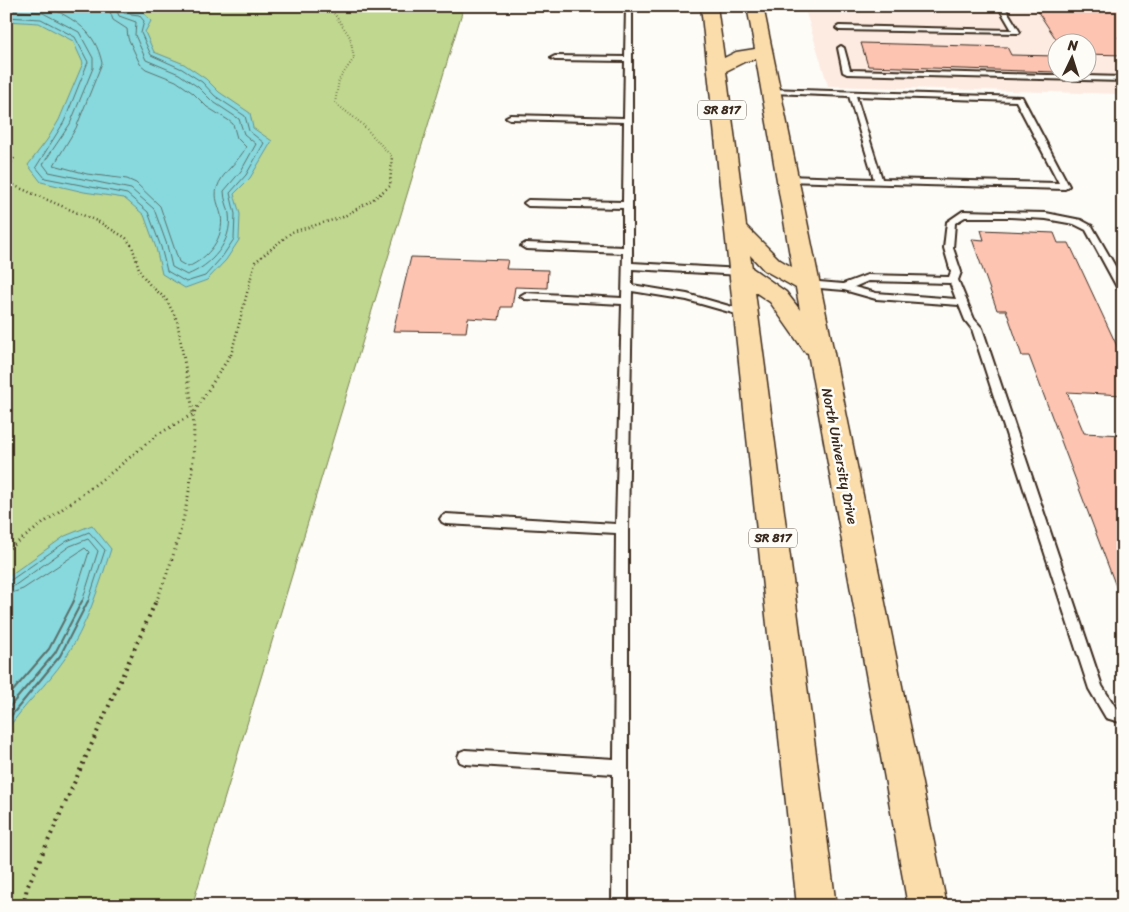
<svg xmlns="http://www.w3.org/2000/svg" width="1129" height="912" font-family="Sriracha,sans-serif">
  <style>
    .built { fill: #fdebe2; fill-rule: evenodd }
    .green { fill: #bfd78e; stroke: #7d8056 }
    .water { fill: #88d9de; stroke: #699391 }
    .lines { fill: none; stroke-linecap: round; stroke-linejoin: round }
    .shore-far1 { stroke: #5a706b; stroke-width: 1 }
    .shore { stroke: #5a706b; stroke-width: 2 }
    .building { fill: #fdc4b2; stroke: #3b2a1e }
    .lane-casing { stroke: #3b2a1e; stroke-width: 4 }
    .primary-casing { stroke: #3b2a1e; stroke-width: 3 }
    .path-far3 { stroke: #3b2a1e; stroke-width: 2; stroke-dasharray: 0.5 2.5; stroke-linecap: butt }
    .path-far2 { stroke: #3b2a1e; stroke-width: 2.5; stroke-dasharray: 1 3; stroke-linecap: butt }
    .path-far1 { stroke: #3b2a1e; stroke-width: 3; stroke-dasharray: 1 4; stroke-linecap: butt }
    .path { stroke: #3b2a1e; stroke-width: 4; stroke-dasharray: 2 5; stroke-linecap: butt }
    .lane { fill: #fdfcf7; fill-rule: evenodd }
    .primary { fill: #fbddab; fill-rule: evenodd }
    .labels { text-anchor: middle; stroke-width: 5; stroke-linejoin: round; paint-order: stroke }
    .shield { fill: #fdfcf7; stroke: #75695f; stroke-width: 1 }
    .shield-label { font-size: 12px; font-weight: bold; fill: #3b2a1e }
    .street-label { font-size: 14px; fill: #3b2a1e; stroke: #fdfcf7 }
  </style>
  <rect width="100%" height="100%" fill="#fdfcf7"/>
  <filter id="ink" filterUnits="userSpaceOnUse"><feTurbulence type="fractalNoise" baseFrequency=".02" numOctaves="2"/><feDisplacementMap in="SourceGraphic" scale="10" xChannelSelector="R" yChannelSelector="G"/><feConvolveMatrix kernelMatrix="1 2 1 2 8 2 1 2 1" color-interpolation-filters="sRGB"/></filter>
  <g filter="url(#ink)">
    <path class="built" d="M804,6H1123V94L828,86ZM1056,42H1086V72H1056Z"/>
    <polygon class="green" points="6,6 464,6 192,906 6,906"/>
    <g class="water">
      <polygon points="6,6 114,6 142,11 151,21 145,32 154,52 184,64 206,79 219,92 250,113 253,128 272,141 250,178 234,194 240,214 239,240 226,260 207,280 185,288 162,274 156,248 144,215 124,198 84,192 41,182 28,165 47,140 59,120 83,63 73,41 39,23 6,21"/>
      <path d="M92,525L111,549C99,587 87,626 64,660C47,685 23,705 6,732V578L65,536Z"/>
    </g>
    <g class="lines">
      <g class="shore-far1">
        <path d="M47,6C75,20 95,30 102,63L76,128L54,165L87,174L127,179L136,183L160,206L179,262L188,267C208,258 225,238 221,215C219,206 214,198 217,188C222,172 239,162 246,147L237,138L233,124L228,120L207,107L193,93L176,81L146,69L140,64L128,38L127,29L113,20L108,6"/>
        <path d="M6,10L43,13L79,32L93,58V68L70,124L43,164L49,172L131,189L154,209L167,245L172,267L187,275C211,266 233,242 229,214C228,206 224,200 224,191L241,171L256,144L244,134L239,119L212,101L198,87L179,74L146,60L135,35L136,22L119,16L115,6"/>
        <polyline points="6,17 41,19 75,37 88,62 64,122 36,167 45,178 127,194 148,212 161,247 167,271 186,282 205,276 222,257 234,239 235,214 230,193 246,175 264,143 249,131 245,116 215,96 202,82 182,69 151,55 141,33 144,21 139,15 124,13 122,6"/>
        <polyline points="6,581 11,580 67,541 89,532 105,550 88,602"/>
        <polyline points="6,588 14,586 70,546 88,539 98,551 82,602"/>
        <polyline points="6,595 23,589 85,548 89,552 73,602"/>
      </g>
      <g class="shore">
        <polyline points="6,699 49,649 74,601"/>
        <polyline points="6,711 55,653 82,601"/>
        <polyline points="6,722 60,656 88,601"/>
      </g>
    </g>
    <g class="building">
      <polygon points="1034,6 1123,6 1123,14 1119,14 1123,19 1123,37 1118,37 1123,43 1123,55 1086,54 1086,42 1058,42"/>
      <polygon points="861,43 1007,47 1011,55 1056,56 1056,72 868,66"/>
      <polygon points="981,230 1054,233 1058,243 1069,243 1123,359 1123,395 1067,392 1084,433 1123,435 1123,605 1029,356 1022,356 1006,310 997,310 972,239 984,240"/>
      <polygon points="411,257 508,260 506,269 548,270 547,288 515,287 512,307 501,307 499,320 468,318 466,332 393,331"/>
    </g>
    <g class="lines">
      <defs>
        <g id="lane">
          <polygon points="626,6 632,6 632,263 742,269 747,272 742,275 632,269 632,285 687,294 750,312 752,314 747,317 687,300 632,291 628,529 628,906 612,906 613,774 465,764 460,762 458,757 460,752 465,750 614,759 616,533 446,524 442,522 440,519 442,516 446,514 616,524 622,304 525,299 520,296 525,293 622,298 623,253 526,249 521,246 526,243 623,247 623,208 528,206 524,203 528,200 623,202 624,122 510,119 506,117 510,115 624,118 625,61 555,60 551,58 555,56 625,57"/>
          <polygon points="998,6 1004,6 1020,32 1019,33 839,30 836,28 839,26 1012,30"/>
          <polygon points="841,46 844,48 850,70 1123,77 1123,81 847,74 843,72 838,48"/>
          <path d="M768,89L1022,97L1069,186L1065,189L784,181L783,179L787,176L874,179L849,96L771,93L767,91ZM856,96L1016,101L1059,183L882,179Z"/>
          <path d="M963,211L1046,213L1081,220L1092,226L1123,280V292L1118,289L1086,230L1074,224L1046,219L1010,217H965L955,223L953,248L961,272L958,280L974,319L982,328L1102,686L1116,708L1123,710V723L1106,718L1089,689L972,329L965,320L959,305L876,299L844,290L807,287L802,284L807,281L843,284L867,275L949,277L951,272L944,248L947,222ZM868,281L950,283L956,299L876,293L854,287Z"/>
        </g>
        <path id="primary" d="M701,6H717L724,58L736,52L755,49L747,6H763L947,906H908L808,353L805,352L770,302L755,292L836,906H797ZM756,59L792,267L780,260L746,226L726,71L746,61ZM750,255L764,270L796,288L800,310L786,292L752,268Z"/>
      </defs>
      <use href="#lane" class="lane-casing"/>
      <use href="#primary" class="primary-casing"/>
      <polyline class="path-far3" points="329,6 350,37 354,58 339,80 335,103 361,123 393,158"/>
      <g class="path-far2">
        <polyline points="14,158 6,172 10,182 15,186 99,222 126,238 132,246 140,272 150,285 166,299 177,320 183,355"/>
        <polyline points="231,355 255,262 292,232 343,217 372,200 390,186 392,156"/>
      </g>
      <g class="path-far1">
        <polyline points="6,551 112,472 157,435 193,414 231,354"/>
        <path d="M156,602C180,543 198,478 193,414C191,394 186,373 183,354"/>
      </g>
      <polyline class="path" points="23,906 27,888 156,601"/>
      <use href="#lane" class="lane"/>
      <use href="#primary" class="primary"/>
    </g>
  </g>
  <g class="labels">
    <g class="shield">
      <rect x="698" y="100.5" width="48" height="19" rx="4"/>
      <rect x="749" y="528.5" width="48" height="19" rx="4"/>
    </g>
    <g class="shield-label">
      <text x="722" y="114">SR 817</text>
      <text x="773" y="542">SR 817</text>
    </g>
    <g class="street-label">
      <text transform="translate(840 456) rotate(79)" y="5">North University Drive</text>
    </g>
  </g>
  <rect width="1129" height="912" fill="none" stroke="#fdfcf7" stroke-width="25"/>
  <rect x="12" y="12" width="1104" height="887" fill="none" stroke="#3b2a1e" stroke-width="2" filter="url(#ink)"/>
  <g transform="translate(1072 58) rotate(4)"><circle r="24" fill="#fdfcf7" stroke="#afa8a0"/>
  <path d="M0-4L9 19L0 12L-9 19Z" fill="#3b2a1e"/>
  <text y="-8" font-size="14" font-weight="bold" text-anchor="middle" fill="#3b2a1e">N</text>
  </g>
</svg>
